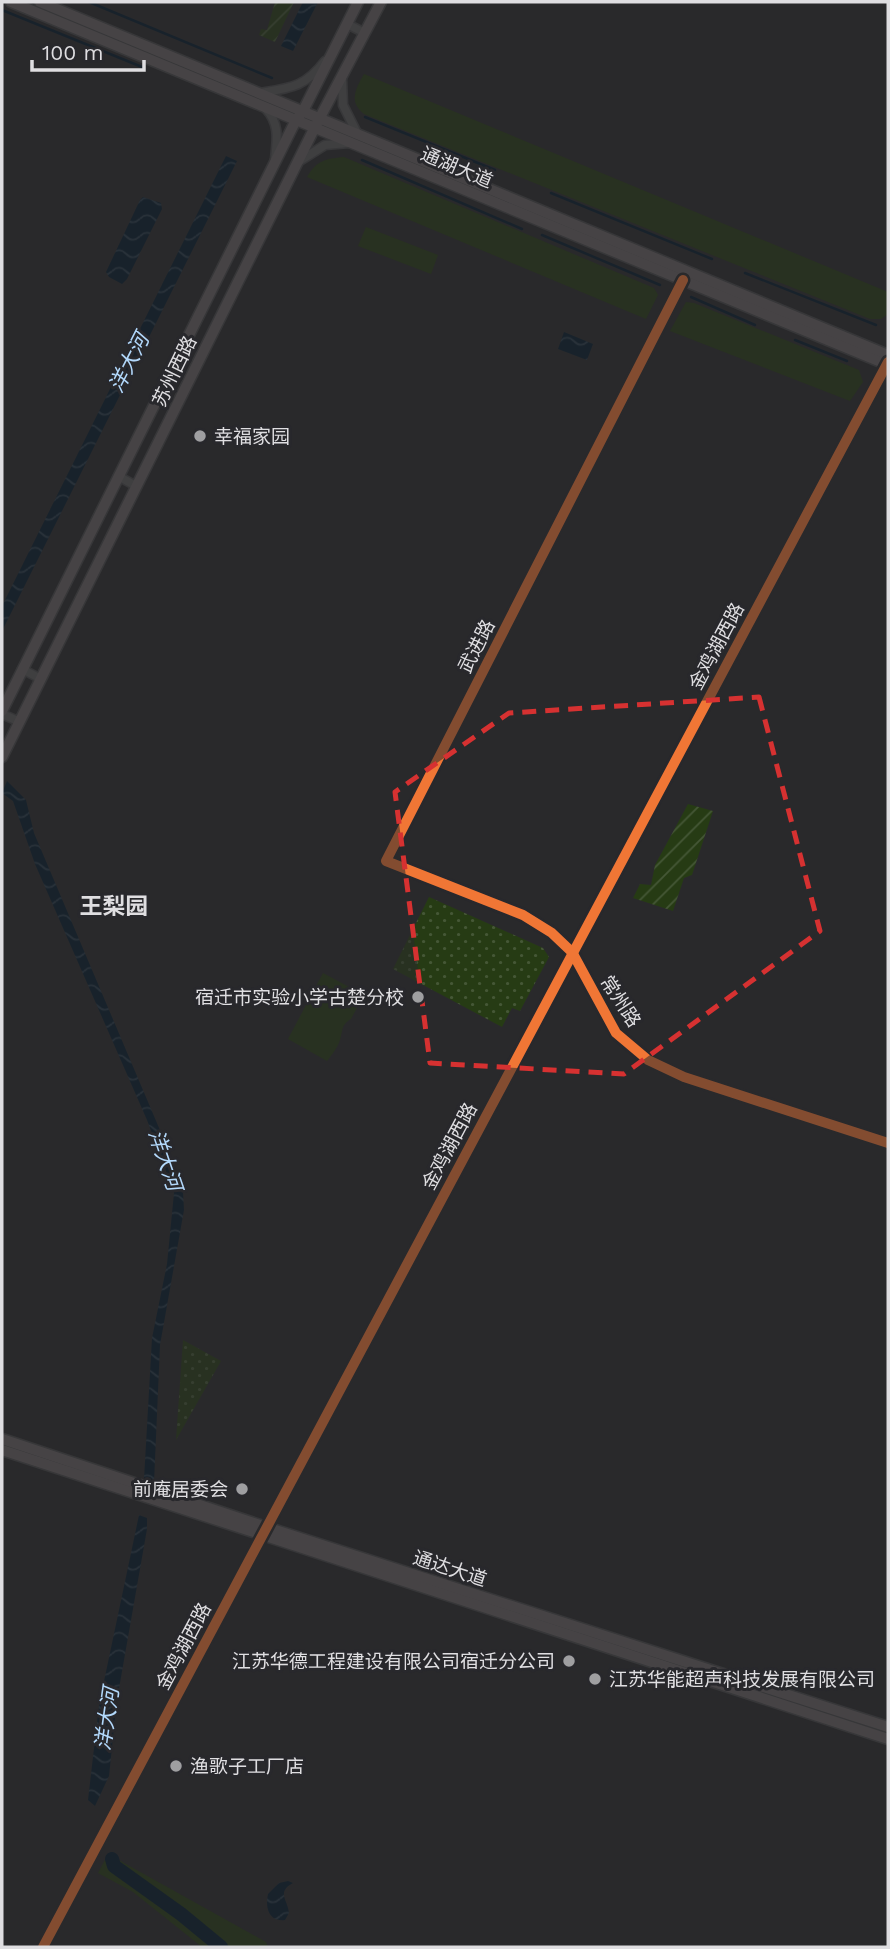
<svg xmlns="http://www.w3.org/2000/svg" width="890" height="1949" font-family="'Work Sans','Noto Sans SC',sans-serif">
  <style>
    .grass { fill: #263b14 }
    .park { fill: url(#park-dots) }
    .garden { fill: url(#garden-furrows) }
    .water { fill: url(#water-waves) }
    .lines { fill: none; stroke-linecap: round; stroke-linejoin: round }
    .stream { stroke: #041a2c; stroke-width: 2.5 }
    .river { stroke: #041a2c; stroke-width: 14 }
    .minor-casing { stroke: #474749; stroke-width: 11 }
    .major-casing { stroke: #474749; stroke-width: 13 }
    .minor { stroke: #59595a; stroke-width: 8 }
    .major { stroke: #696365; stroke-width: 10 }
    .cycleway-casing { stroke: #28282c; stroke-width: 15 }
    .cycleway { stroke: #f07635; stroke-width: 10 }
    .marked { fill: none; stroke: #d63131; stroke-width: 5; stroke-dasharray: 14 9; stroke-linejoin: round }
    .poi-dot { fill: #9f9fa1; stroke: #28282c; stroke-width: 2.5 }
    .labels { text-anchor: middle; stroke-width: 6; stroke-linejoin: round; paint-order: stroke }
    .street-label { font-size: 19px; fill: #dfdee1; stroke: #28282c }
    .poi-label { font-size: 19px; fill: #dfdee1; stroke: #28282c; text-anchor: start }
    .water-label { font-size: 21px; font-style: italic; fill: #b2d8fb; stroke: #28282c }
    .quarter-label { font-size: 23px; font-weight: bold; fill: #dfdee1; stroke: #28282c }
  </style>
  <defs>
    <pattern id="park-dots" width="8" height="8" patternUnits="userSpaceOnUse" patternTransform="scale(1.75)"><rect width="8" height="8" fill="#263b14"/><path d="M2 2h.1M6 6h.1" fill="none" stroke="#455736" stroke-width="1.8" stroke-linecap="round"/></pattern>
    <pattern id="garden-furrows" width="10" height="10" patternUnits="userSpaceOnUse" patternTransform="scale(1.75)"><rect width="10" height="10" fill="#263b14"/><path d="M-1 1l2-2M0 10L10 0M9 11l2-2" fill="none" stroke="#455736"/></pattern>
    <pattern id="water-waves" width="16" height="10" patternUnits="userSpaceOnUse" patternTransform="scale(1.75)"><rect width="16" height="10" fill="#041a2c"/><path d="M0 5q4-4 8 0t8 0" fill="none" stroke="#283b4a"/></pattern>
  </defs>
  <rect width="100%" height="100%" fill="#29292b"/>
  <g class="grass">
    <path d="M364,74L888,292V314L881,319H870L364,114C348,102 356,88 364,74Z"/>
    <path d="M344,157L654,288L658,295L646,319L307,177C317,160 325,159 344,157Z"/>
    <polygon points="366,227 438,255 431,274 358,246"/>
    <polygon points="686,302 694,303 859,370 863,382 850,401 670,331"/>
    <path d="M323,973L364,995L351,1019C341,1025 343,1030 340,1040C338,1047 331,1056 327,1061L288,1039Z"/>
    <polygon points="108,1854 266,1942 268,1947 202,1947 133,1892 98,1873"/>
  </g>
  <g class="park">
    <polygon points="429,897 543,948 549,957 520,1011 512,1008 502,1027 393,969"/>
    <polygon points="183,1340 221,1361 176,1440"/>
  </g>
  <g class="garden">
    <polygon points="275,2 294,2 275,42 259,35 261,29 267,30"/>
    <polygon points="688,804 713,811 692,875 684,878 673,911 633,898 640,884 651,885 655,865"/>
  </g>
  <g class="water">
    <polygon points="303,2 318,2 293,51 281,46"/>
    <polygon points="226,156 237,161 2,631 2,606"/>
    <polygon points="143,197 161,203 162,209 127,279 122,284 109,277 106,272 140,200"/>
    <polygon points="564,332 593,344 587,360 558,349"/>
    <polygon points="7,781 26,800 34,833 165,1142 183,1192 184,1210 160,1345 154,1483 144,1479 152,1338 167,1264 174,1193 147,1120 35,864 13,801 2,793"/>
    <polygon points="139,1515 147,1518 147,1529 117,1700 109,1776 95,1806 88,1800 99,1705"/>
    <path d="M288,1881L293,1883C276,1892 288,1900 289,1913L285,1920C269,1922 265,1908 268,1894L279,1883Z"/>
  </g>
  <g class="lines">
    <g class="stream">
      <polyline points="89,2 272,78"/>
      <polyline points="2,10 142,67"/>
      <polyline points="365,117 495,170"/>
      <polyline points="362,160 522,229"/>
      <polyline points="551,193 712,259"/>
      <polyline points="542,235 660,285"/>
      <polyline points="745,273 876,325"/>
      <polyline points="691,297 755,325"/>
      <polyline points="795,340 847,361"/>
    </g>
    <polyline class="river" points="112,1859 114,1866 181,1914 221,1947"/>
    <defs>
      <g id="minor">
        <polyline points="347,24 365,33"/>
        <polyline points="342,79 343,105 357,133"/>
        <path d="M260,93C291,88 305,87 325,61"/>
        <path d="M266,109C280,124 277,140 275,159"/>
        <polyline points="298,162 325,145 349,143"/>
        <polyline points="683,280 386,861 523,915 552,933 572,952 616,1033 648,1060 684,1077 888,1143"/>
        <polyline points="118,476 136,486"/>
        <polyline points="22,669 41,679"/>
        <polyline points="2,714 20,722"/>
        <polyline points="43,1947 888,362"/>
      </g>
      <g id="major">
        <polyline points="11,2 888,365"/>
        <polyline points="40,2 888,355"/>
        <polyline points="2,711 296,120 303,111 358,2"/>
        <polyline points="2,757 315,127 381,2"/>
        <polyline points="2,1439 266,1527 888,1727"/>
        <polyline points="2,1450 888,1739"/>
      </g>
    </defs>
    <use href="#minor" class="minor-casing"/>
    <use href="#major" class="major-casing"/>
    <use href="#minor" class="minor"/>
    <use href="#major" class="major"/>
    <defs>
      <g id="cycleway">
        <polyline points="683,280 386,861 523,915 552,933 572,952 616,1033 648,1060 684,1077 888,1143"/>
        <polyline points="43,1947 888,362"/>
      </g>
    </defs>
    <use href="#cycleway" class="cycleway-casing"/>
    <use href="#cycleway" class="cycleway"/>
  </g>
  <path d="M0 0H890V1949H0ZM759,697L820,931L624,1074L430,1063L395,792L509,713Z" fill="#29292b" fill-opacity=".55" fill-rule="evenodd"/>
  <path class="marked" d="M759,697L820,931L624,1074L430,1063L395,792L509,713Z"/>
  <g class="poi-dot">
    <circle cx="200" cy="436" r="7"/>
    <circle cx="418" cy="997" r="7"/>
    <circle cx="242" cy="1489" r="7"/>
    <circle cx="569" cy="1661" r="7"/>
    <circle cx="595" cy="1679" r="7"/>
    <circle cx="176" cy="1766" r="7"/>
  </g>
  <g class="labels">
    <g class="street-label">
      <text transform="translate(457 167) rotate(23)" y="7">通湖大道</text>
      <text transform="translate(174 371) rotate(-64)" y="7">苏州西路</text>
      <text transform="translate(476 646) rotate(-63)" y="7">武进路</text>
      <text transform="translate(716 646) rotate(-62)" y="7">金鸡湖西路</text>
      <text transform="translate(621 1001) rotate(57)" y="7">常州路</text>
      <text transform="translate(449 1146) rotate(-62)" y="7">金鸡湖西路</text>
      <text transform="translate(450 1568) rotate(18)" y="7">通达大道</text>
      <text transform="translate(183 1646) rotate(-62)" y="7">金鸡湖西路</text>
    </g>
    <g class="poi-label">
      <text x="214" y="443">幸福家园</text>
      <text x="404" y="1004" text-anchor="end">宿迁市实验小学古楚分校</text>
      <text x="228" y="1496" text-anchor="end">前庵居委会</text>
      <text x="555" y="1668" text-anchor="end">江苏华德工程建设有限公司宿迁分公司</text>
      <text x="609" y="1686">江苏华能超声科技发展有限公司</text>
      <text x="190" y="1773">渔歌子工厂店</text>
    </g>
    <g class="water-label">
      <text transform="translate(129 363) rotate(-63)" y="7">洋大河</text>
      <text transform="translate(165 1160) rotate(71)" y="7">洋大河</text>
      <text transform="translate(107 1719) rotate(-82)" y="7">洋大河</text>
    </g>
    <g class="quarter-label">
      <text x="114" y="914">王梨园</text>
    </g>
  </g>
  <rect width="890" height="1949" fill="none" stroke="#dfdee1" stroke-width="7"/>
  <path d="M32 60v10h112v-10" fill="none" stroke="#dfdee1" stroke-width="3.5"/>
  <text x="42" y="60" font-size="21" fill="#dfdee1" stroke="#28282c" stroke-width="5" paint-order="stroke">100 m</text>
</svg>
